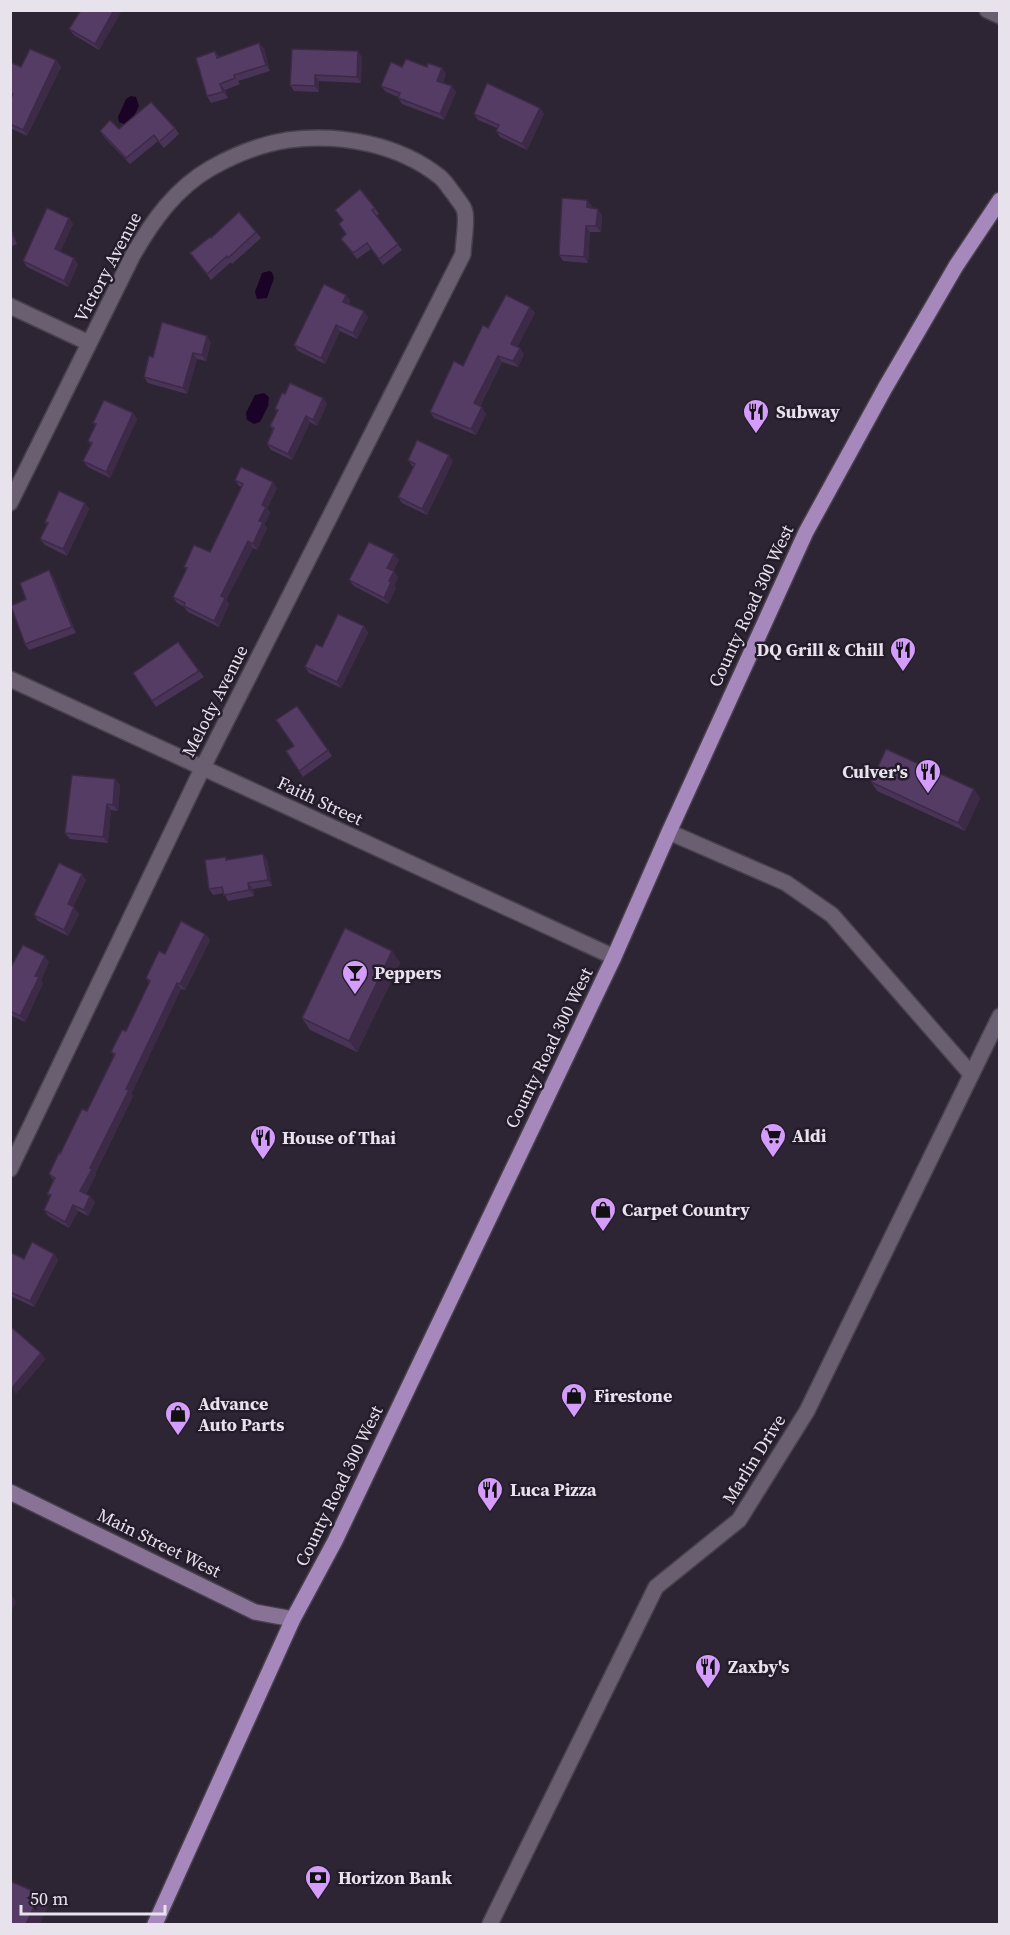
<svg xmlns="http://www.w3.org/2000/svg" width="1010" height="1935" font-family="'Source Serif 4',serif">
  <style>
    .water { fill: #1a0326 }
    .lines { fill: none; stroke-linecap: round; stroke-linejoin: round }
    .street-casing { stroke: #48414d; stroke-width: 18 }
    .secondary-casing { stroke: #48414d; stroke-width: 18 }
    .primary-casing { stroke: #48414d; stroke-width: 18 }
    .street { stroke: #695f70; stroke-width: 15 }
    .secondary { stroke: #887396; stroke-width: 15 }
    .primary { stroke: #a788bd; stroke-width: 15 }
    .wall { fill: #493457 }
    .shaded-wall { fill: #3c2a47 }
    .building { fill: #553c65; stroke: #3c2a47; stroke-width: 1.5 }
    .labels { text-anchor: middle; stroke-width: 5; stroke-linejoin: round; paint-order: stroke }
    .street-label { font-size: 18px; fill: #e8e2ec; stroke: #241c2a }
    .poi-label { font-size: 18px; font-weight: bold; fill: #e8e2ec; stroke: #241c2a; text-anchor: start }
  </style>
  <rect width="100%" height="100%" fill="#2e2534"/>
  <g class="water">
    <polygon points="131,96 136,97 139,106 131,122 126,125 119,122 118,117 126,99"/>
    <polygon points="269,271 272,272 274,278 267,298 257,299 255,292 262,273"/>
    <polygon points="264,393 269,397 268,406 260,422 254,424 247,420 246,413 255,395"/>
  </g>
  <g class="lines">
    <defs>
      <g id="street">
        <polyline points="987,10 1000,16"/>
        <polyline points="10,306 89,343"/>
        <path d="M10,503L133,255C153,220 176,188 211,168C234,155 262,144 288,140C339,133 399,144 440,177C445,181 449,188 454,194C457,199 462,204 464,209C468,218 463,244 463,254L203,767L10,1169"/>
        <polyline points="10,679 614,957"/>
        <polyline points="669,832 786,883 832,915 971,1074"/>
        <polyline points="490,1924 656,1587 739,1520 807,1411 1000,1016"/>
      </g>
      <polyline id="secondary" points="10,1492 255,1612 293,1619"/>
      <polyline id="primary" points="155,1924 293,1619 335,1541 614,957 669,832 806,532 885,388 956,266 1000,200"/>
    </defs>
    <use href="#street" class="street-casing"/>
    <use href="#secondary" class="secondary-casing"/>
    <use href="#primary" class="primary-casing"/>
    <use href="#street" class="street"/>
    <use href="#secondary" class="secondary"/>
    <use href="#primary" class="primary"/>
  </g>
  <g class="wall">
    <polygon points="81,10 122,10 99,50 74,35 69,29"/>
    <polygon points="259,43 264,49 270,71 238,81 240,84 225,90 228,98 211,103 207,96 215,51 219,57"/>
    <polygon points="362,57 361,83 319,81 319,92 294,91 290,85"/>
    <polygon points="56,60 61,67 27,136 10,128 10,100 12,97 10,97 10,62 21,67"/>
    <polygon points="402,67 442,68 446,74 443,83 456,92 444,120 402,104 398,98 398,97 386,92 381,86"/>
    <polygon points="540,108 544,114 527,150 500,137 496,131 497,128 478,120 474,114"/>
    <polygon points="175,128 179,134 164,148 158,141 130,164 104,137 100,131 119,129"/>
    <polygon points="592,206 592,208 602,215 601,232 590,232 588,263 563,261 559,255"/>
    <polygon points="375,208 379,214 376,216 402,250 383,265 371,249 357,259 341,239 346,234 343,221"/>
    <polygon points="69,218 73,224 60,251 78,264 68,287 27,267 23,261"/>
    <polygon points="10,225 17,244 10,247"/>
    <polygon points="256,232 261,238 232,264 231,262 211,280 190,253 211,238"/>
    <polygon points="346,295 350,301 349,304 368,317 357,339 340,331 325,364 298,351 294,345"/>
    <polygon points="530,307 535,313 517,347 524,354 518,367 502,362 480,406 486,414 476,435 434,418 430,412 463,366 488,328"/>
    <polygon points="211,342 206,361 197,359 187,394 148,383 144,377 153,357"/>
    <polygon points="285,394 323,398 327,404 317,426 310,422 292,460 271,450 267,444 273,430 270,426 277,412 275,409"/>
    <polygon points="133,413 137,419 110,478 88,467 83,461 91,445 88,441 95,426 93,423"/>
    <polygon points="408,460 453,461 427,515 402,503 398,497 413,467"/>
    <polygon points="235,480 277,488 267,508 270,513 264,525 267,528 257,550 253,548 226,600 229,604 219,627 188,612 184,607 177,603 173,597 186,569 184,567 210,552 241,487 239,486"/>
    <polygon points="85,503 89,509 67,556 45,545 40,539 47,525 45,522"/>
    <polygon points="399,560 393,571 398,577 394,586 396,588 388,604 354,586 349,580"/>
    <polygon points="53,576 76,633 29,650 25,644 26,599"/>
    <polygon points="364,626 368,633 341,688 309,673 305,667 322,647"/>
    <polygon points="178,642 204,677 156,707 133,673"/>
    <polygon points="297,706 332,756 303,777 299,771 294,746"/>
    <polygon points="115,779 120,785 118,811 111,810 108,843 70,839 65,833"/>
    <polygon points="871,782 980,798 965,831 877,791"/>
    <polygon points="263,854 267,860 272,886 253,889 254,896 228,901 224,893 213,895 209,889 227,860"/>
    <polygon points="82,874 86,880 73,907 79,914 68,936 38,921 34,915"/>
    <polygon points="205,934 210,940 185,990 181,989 131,1094 133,1096 95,1174 96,1175 86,1194 95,1202 88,1216 78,1211 69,1228 48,1216 44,1210 50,1197 47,1194 54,1181 49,1174 60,1154 87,1111 114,1056 111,1052 126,1031 149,983 146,978 165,954"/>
    <polygon points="392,951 400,963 357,1052 310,1030 302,1018"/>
    <polygon points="49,962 41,980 43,983 25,1022 10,1015 10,969"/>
    <polygon points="54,1254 58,1260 34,1307 10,1296 10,1255 24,1259"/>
  </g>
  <g class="shaded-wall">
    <polygon points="114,10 122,10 99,50 95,44"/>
    <polygon points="259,43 264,49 270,71 266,65"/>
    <polygon points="358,51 362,57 361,83 357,77"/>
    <polygon points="56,60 61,67 27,136 23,130"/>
    <polygon points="442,68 446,74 441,87 437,81"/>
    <polygon points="315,75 319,81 319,92 315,86"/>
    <polygon points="220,84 225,90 228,98 223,92"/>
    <polygon points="452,86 456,92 444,120 440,114"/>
    <polygon points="540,108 544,114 527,150 522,144"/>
    <polygon points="587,200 592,206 592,213 587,207"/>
    <polygon points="598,209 602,215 601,232 596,226"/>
    <polygon points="69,218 73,224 59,255 55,249"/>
    <polygon points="10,225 17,244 13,238 10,231"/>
    <polygon points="586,226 590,232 588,263 584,257"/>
    <polygon points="74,258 78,264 68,287 64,281"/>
    <polygon points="346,295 350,301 347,308 343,302"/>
    <polygon points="530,307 535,313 516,350 511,344"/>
    <polygon points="364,311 368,317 357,339 353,333"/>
    <polygon points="336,325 340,331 325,364 321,358"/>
    <polygon points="207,336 211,342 206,361 202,355"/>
    <polygon points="520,348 524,354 518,367 513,361"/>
    <polygon points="193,353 197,359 187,394 183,388"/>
    <polygon points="498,356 502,362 478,409 474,403"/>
    <polygon points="323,398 327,404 317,426 313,420"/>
    <polygon points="482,407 486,414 476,435 471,429"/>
    <polygon points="133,413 137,419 110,478 106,472"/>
    <polygon points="306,416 310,422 292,460 288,454"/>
    <polygon points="449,455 453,461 427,515 422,509"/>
    <polygon points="273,482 277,488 267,508 270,513 264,525 267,528 257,550 253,544 262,505"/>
    <polygon points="85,503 89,509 67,556 63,549"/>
    <polygon points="248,541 253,548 226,600 229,604 219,627 214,621 221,596"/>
    <polygon points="394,554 399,560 392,574 387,568"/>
    <polygon points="49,570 53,576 76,633 72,627"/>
    <polygon points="394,571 398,577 394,586 396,588 388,604 384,598 389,581"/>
    <polygon points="364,626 368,633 341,688 337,682"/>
    <polygon points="115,779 120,785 118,811 113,805"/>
    <polygon points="974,789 980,798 965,831 958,823"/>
    <polygon points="107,804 111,810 108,843 103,837"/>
    <polygon points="263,854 267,860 272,886 268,880"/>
    <polygon points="82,874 86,880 72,910 68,904"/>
    <polygon points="248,883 253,889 254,896 249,890"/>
    <polygon points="74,907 79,914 68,936 64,930"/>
    <polygon points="205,934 210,940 185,990 180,984"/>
    <polygon points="392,951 400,963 357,1052 349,1041"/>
    <polygon points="45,956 49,962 41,980 43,983 25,1022 20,1016 35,976"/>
    <polygon points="177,983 181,989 131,1094 133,1096 95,1174 96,1175 84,1198 80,1191 126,1089"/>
    <polygon points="90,1196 95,1202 88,1216 84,1210"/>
    <polygon points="73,1205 78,1211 69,1228 65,1222"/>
    <polygon points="54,1254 58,1260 34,1307 30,1301"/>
    <polygon points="41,1353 46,1359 16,1394 12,1388"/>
    <polygon points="10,1593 16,1602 10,1614"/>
    <polygon points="40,1894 48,1906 40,1924 26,1924"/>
  </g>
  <g class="building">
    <polygon points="81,10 114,10 95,44 69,29"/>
    <polygon points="259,43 266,65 234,75 235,78 220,84 223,92 207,96 196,58 215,51 217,58"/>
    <polygon points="30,49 56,60 23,130 10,124 10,100 13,94 10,93 10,62 21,67"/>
    <polygon points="292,49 358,51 357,77 315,75 315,86 290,85"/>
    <polygon points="406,59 427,67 428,63 442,68 437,81 452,86 440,114 398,98 400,93 381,86 391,62 402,67"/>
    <polygon points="487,83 540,108 522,144 496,131 499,125 474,114"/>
    <polygon points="151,102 175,128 159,142 154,135 126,158 100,131 110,120 119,129"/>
    <polygon points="360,189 375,208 372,210 398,244 379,259 367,243 353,253 341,239 346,234 339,224 343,220 335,210"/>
    <polygon points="562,198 587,200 587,207 598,209 596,226 586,226 584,257 559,255"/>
    <polygon points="47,208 69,218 55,249 74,258 64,281 23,261"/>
    <polygon points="239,212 256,232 228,258 227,256 207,274 190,253 210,237 211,238"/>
    <polygon points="324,284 346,295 343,302 364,311 353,333 336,325 321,358 294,345"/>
    <polygon points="506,295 530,307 511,344 520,348 513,361 498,356 474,403 482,407 471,429 430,412 454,361 463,366 483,325 488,328"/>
    <polygon points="162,322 207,336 202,355 193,353 183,388 144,377 149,356 153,357"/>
    <polygon points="290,383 323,398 313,420 306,416 288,454 267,444 274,428 270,426 278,410 275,409 282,393 285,394"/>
    <polygon points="104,400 133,413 106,472 83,461 92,443 88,441 96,424 93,423"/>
    <polygon points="417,440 449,455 422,509 398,497 415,464 408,460"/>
    <polygon points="241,467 273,482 262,505 266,507 259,521 263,522 253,544 248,541 221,596 225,598 214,621 184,606 185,603 173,597 187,568 184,567 194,545 210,552 243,484 235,480"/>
    <polygon points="59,491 85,503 63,549 40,539 48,523 45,522"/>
    <polygon points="369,542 394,554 387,568 394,571 389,581 391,582 384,598 349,580"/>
    <polygon points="49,570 72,627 25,644 11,606 26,599 20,583"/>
    <polygon points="338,614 364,626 337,682 305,667 316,644 322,647"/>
    <polygon points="178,642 199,671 152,701 133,673"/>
    <polygon points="297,706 328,750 299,771 286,751 294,746 276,720"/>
    <polygon points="886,749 974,789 958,823 871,782"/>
    <polygon points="72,775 115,779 113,805 107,804 103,837 65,833"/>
    <polygon points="263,854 268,880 248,883 249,890 224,895 222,887 209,889 205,860 226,857 226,860"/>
    <polygon points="59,863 82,874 68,904 74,907 64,930 34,915"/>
    <polygon points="181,921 205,934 180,984 177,983 126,1089 129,1090 90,1168 92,1169 80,1191 90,1196 84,1210 73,1205 65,1222 44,1210 51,1195 47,1194 55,1178 49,1174 59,1153 60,1154 82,1109 87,1111 115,1054 111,1052 122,1030 126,1031 150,981 146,978 159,951 165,954"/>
    <polygon points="345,928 392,951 349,1041 302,1018"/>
    <polygon points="23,945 45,956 35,976 39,977 20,1016 10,1011 10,969"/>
    <polygon points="32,1242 54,1254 30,1301 10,1292 10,1255 12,1253 24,1259"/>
    <polygon points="10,1326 41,1353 12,1388 10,1386"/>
    <polygon points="10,1881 40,1894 26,1924 10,1924"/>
  </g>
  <defs>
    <symbol id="restaurant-pin" viewBox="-11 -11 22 30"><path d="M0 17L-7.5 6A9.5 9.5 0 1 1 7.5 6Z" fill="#d49cfb" stroke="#241c2a"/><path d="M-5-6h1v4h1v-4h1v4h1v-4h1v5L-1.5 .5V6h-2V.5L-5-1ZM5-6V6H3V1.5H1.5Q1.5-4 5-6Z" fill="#111"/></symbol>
    <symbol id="bar-pin" viewBox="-11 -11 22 30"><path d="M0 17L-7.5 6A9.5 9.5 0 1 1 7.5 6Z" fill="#d49cfb" stroke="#241c2a"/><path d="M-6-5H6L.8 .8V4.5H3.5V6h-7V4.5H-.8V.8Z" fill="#111"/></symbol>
    <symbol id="supermarket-pin" viewBox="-11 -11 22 30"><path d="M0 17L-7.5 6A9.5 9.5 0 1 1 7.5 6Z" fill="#d49cfb" stroke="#241c2a"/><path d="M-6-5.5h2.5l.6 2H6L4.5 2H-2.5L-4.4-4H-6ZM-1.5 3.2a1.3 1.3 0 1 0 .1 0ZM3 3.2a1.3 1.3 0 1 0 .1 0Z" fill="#111"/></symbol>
    <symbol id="shop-pin" viewBox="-11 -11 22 30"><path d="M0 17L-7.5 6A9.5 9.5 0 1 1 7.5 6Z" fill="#d49cfb" stroke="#241c2a"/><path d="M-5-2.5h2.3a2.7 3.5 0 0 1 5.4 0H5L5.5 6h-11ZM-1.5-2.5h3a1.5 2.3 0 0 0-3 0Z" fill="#111"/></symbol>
    <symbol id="bank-pin" viewBox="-11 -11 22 30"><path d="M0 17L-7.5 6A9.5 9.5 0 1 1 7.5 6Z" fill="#d49cfb" stroke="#241c2a"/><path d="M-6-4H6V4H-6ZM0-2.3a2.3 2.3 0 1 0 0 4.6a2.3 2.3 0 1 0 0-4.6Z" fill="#111"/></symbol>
  </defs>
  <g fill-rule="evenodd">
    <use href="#restaurant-pin" x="741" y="397" width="30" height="40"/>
    <use href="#restaurant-pin" x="888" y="635" width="30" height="40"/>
    <use href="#restaurant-pin" x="913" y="757" width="30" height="40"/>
    <use href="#bar-pin" x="340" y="958" width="30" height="40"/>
    <use href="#supermarket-pin" x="758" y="1121" width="30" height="40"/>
    <use href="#restaurant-pin" x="248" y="1123" width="30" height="40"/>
    <use href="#shop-pin" x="588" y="1195" width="30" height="40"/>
    <use href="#shop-pin" x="559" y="1381" width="30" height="40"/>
    <use href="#shop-pin" x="163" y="1399" width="30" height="40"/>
    <use href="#restaurant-pin" x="475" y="1475" width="30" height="40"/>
    <use href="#restaurant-pin" x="693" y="1652" width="30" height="40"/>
    <use href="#bank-pin" x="303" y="1863" width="30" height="40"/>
  </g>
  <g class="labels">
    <g class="street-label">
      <text transform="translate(108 267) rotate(-62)" y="6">Victory Avenue</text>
      <text transform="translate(751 606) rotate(-65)" y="6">County Road 300 West</text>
      <text transform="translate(215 701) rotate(-63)" y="6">Melody Avenue</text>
      <text transform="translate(320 801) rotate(25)" y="6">Faith Street</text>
      <text transform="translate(549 1048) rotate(-64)" y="6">County Road 300 West</text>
      <text transform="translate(754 1459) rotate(-58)" y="6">Marlin Drive</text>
      <text transform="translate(339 1486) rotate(-64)" y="6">County Road 300 West</text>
      <text transform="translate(159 1543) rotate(26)" y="6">Main Street West</text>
    </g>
    <g class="poi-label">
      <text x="776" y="418">Subway</text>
      <text x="884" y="656" text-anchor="end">DQ Grill &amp; Chill</text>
      <text x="908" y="778" text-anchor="end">Culver's</text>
      <text x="374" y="979">Peppers</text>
      <text x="792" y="1142">Aldi</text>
      <text x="282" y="1144">House of Thai</text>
      <text x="622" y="1216">Carpet Country</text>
      <text x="594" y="1402">Firestone</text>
      <text x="198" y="1410">Advance<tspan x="198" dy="21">Auto Parts</tspan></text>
      <text x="510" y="1496">Luca Pizza</text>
      <text x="728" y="1673">Zaxby's</text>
      <text x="338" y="1884">Horizon Bank</text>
    </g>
  </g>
  <rect width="1010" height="1935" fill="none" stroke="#e8e2ec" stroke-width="24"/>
  <path d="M21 1905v9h144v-9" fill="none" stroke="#e8e2ec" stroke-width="3"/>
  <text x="30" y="1905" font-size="18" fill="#e8e2ec" stroke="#241c2a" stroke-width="4.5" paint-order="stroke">50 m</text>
</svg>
